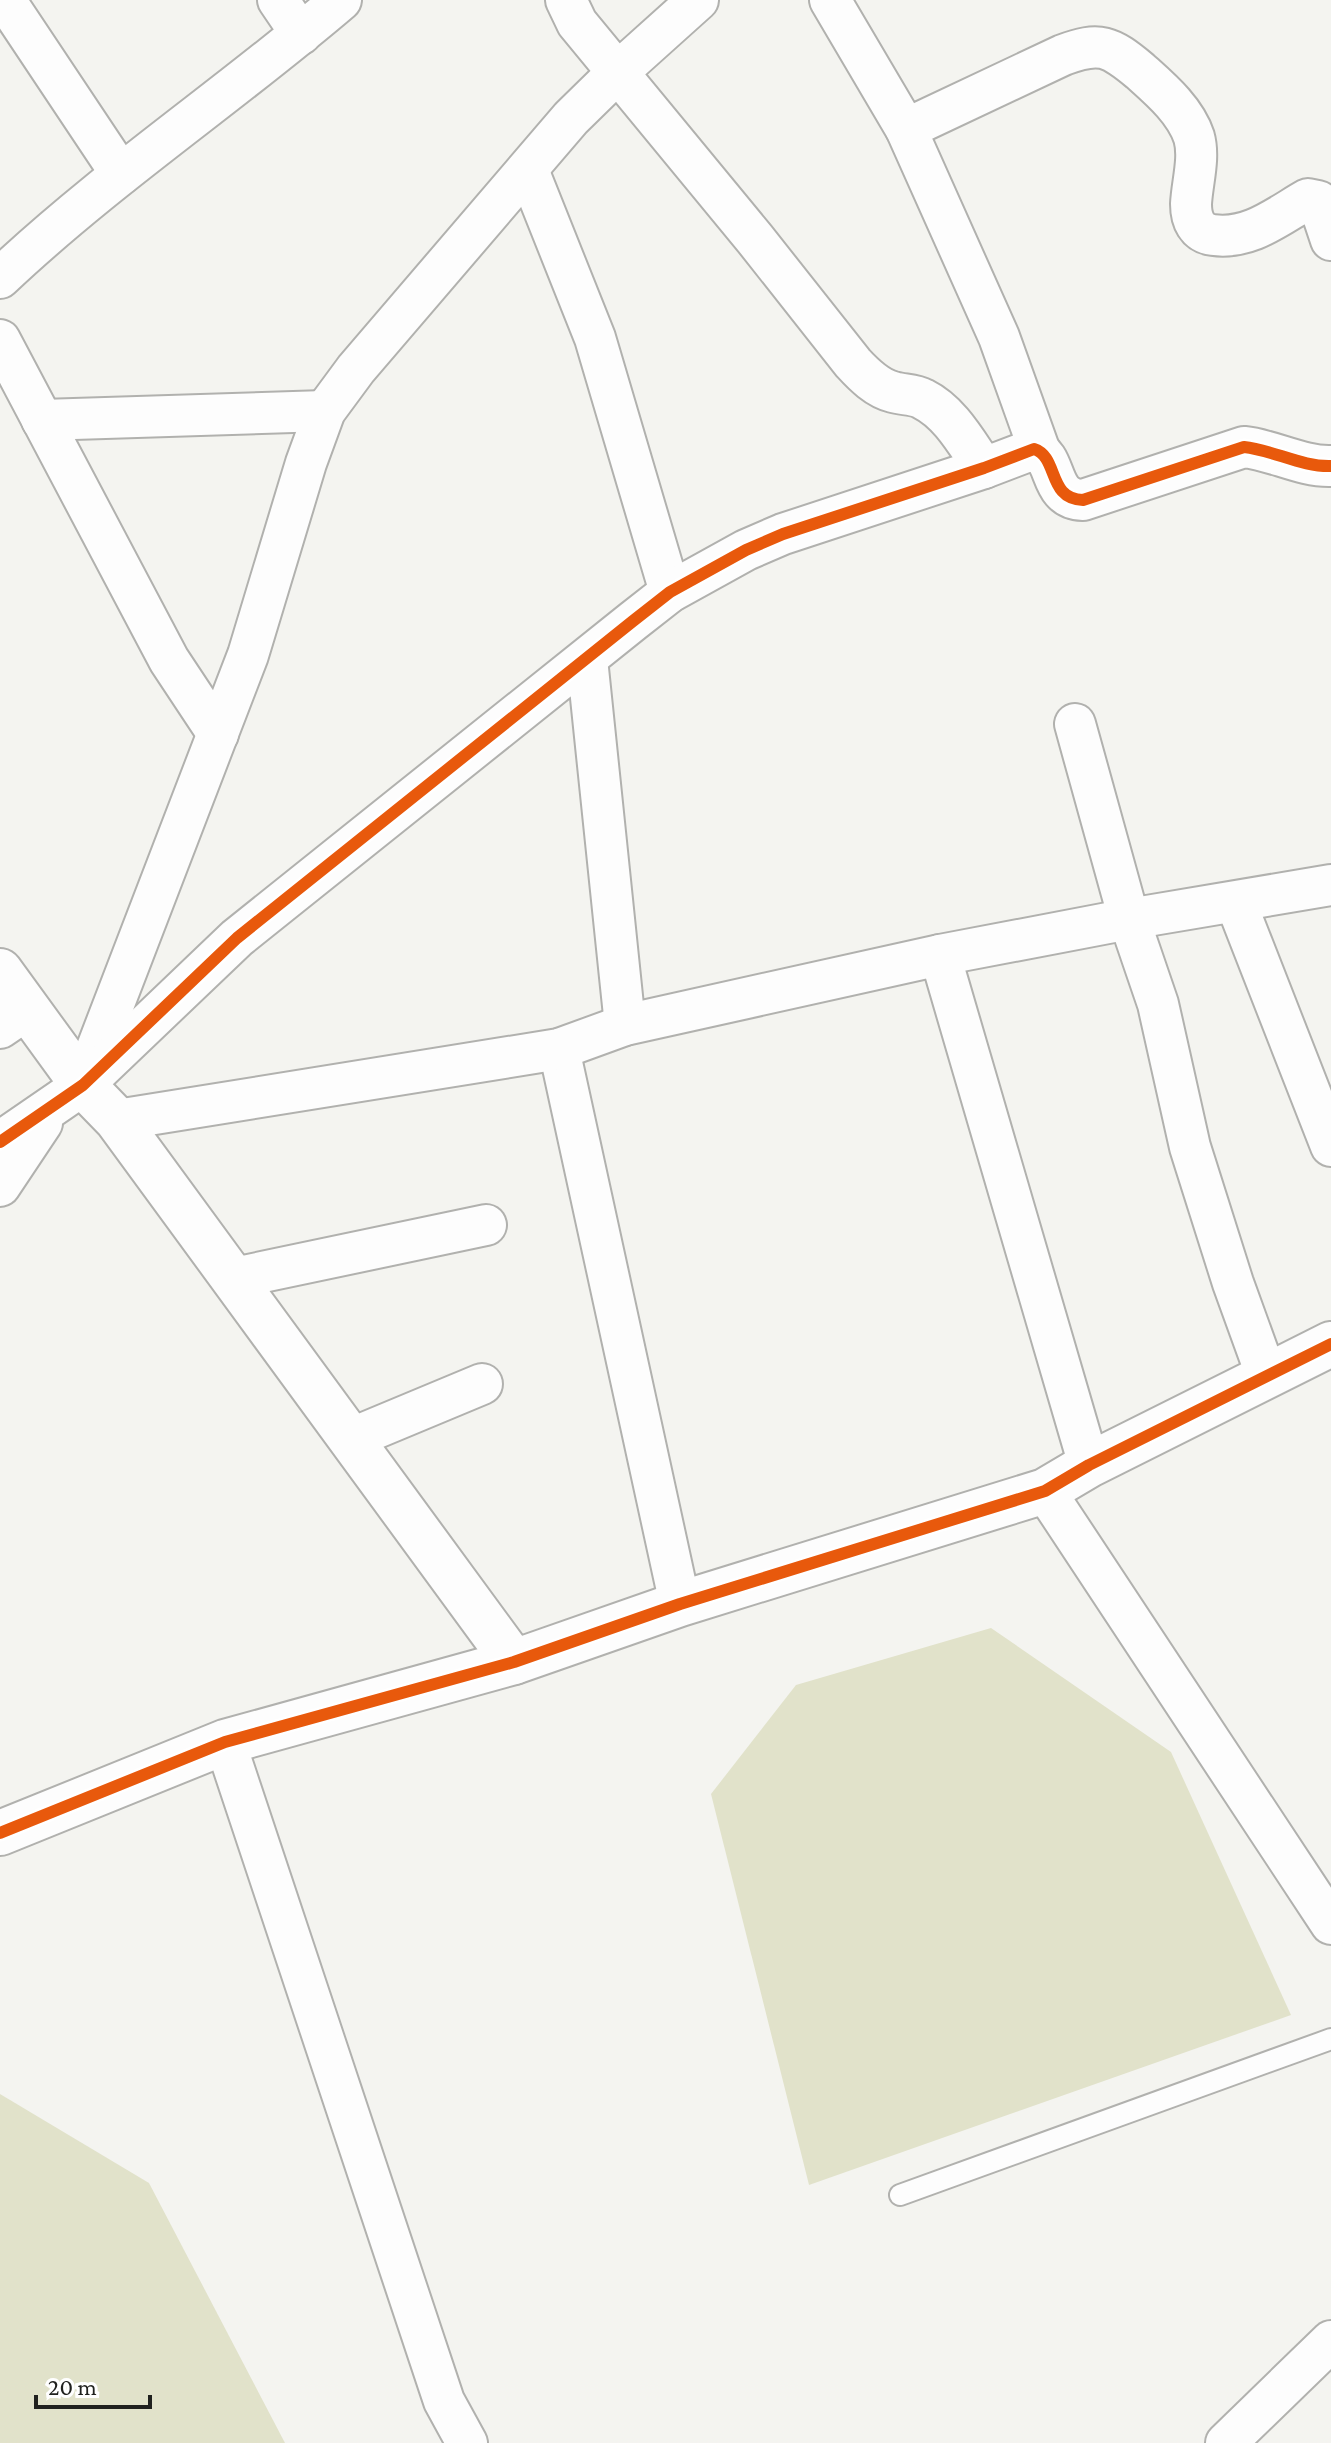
<svg xmlns="http://www.w3.org/2000/svg" width="1331" height="2443" font-family="'Crimson Pro',serif">
  <style>
    .green { fill: #e1e2ca }
    .lines { fill: none; stroke-linecap: round; stroke-linejoin: round }
    .lane-casing { stroke: #b1b1ae; stroke-width: 24 }
    .street-casing { stroke: #b1b1ae; stroke-width: 44 }
    .secondary-casing { stroke: #b1b1ae; stroke-width: 48 }
    .lane { stroke: #fdfdfd; stroke-width: 20 }
    .street { stroke: #fdfdfd; stroke-width: 40 }
    .secondary { stroke: #fdfdfd; stroke-width: 44 }
    .cycleway-casing { stroke: #fff; stroke-width: 17 }
    .cycleway { stroke: #e8590c; stroke-width: 12 }
  </style>
  <rect width="100%" height="100%" fill="#f4f4f0"/>
  <g class="green">
    <polygon points="991,1628 1171,1752 1291,2015 809,2185 711,1794 796,1685"/>
    <polygon points="0,2094 149,2183 285,2443 0,2443"/>
  </g>
  <g class="lines">
    <defs>
      <polyline id="lane" points="900,2195 1331,2039"/>
      <g id="street">
        <polyline points="5,0 121,174"/>
        <polyline points="278,0 301,34"/>
        <path d="M566,0L577,23L755,239L853,363C864,375 877,388 893,392C903,395 914,394 923,399C951,413 967,444 984,468"/>
        <polyline points="830,0 906,129 999,337 1039,449"/>
        <path d="M906,129L1063,55C1100,41 1110,46 1140,71C1160,89 1185,110 1194,137C1200,158 1192,183 1191,204C1191,220 1197,233 1213,235C1250,240 1278,216 1308,199L1318,201L1331,240"/>
        <polyline points="528,170 595,338 670,592"/>
        <path d="M0,278C107,177 230,95 341,0"/>
        <polyline points="0,340 169,660 218,734"/>
        <polyline points="42,420 325,411"/>
        <polyline points="587,659 625,1025"/>
        <polyline points="1075,724 1129,919 1158,1004 1190,1147 1233,1283 1267,1377"/>
        <polyline points="1236,903 1331,1146"/>
        <polyline points="940,955 1089,1465"/>
        <polyline points="0,1028 28,1009"/>
        <polyline points="559,1049 680,1604"/>
        <polyline points="87,1074 248,655 306,463 325,411 356,369 571,118 619,71 698,0"/>
        <polyline points="117,1120 559,1049 625,1025 940,955 1129,919 1331,885"/>
        <path d="M0,1142L83,1085L237,938L633,621L670,592L746,550L783,534L984,468L1034,449C1059,457 1047,499 1083,500L1244,447C1273,450 1302,467 1331,466"/>
        <polyline points="0,1186 42,1123"/>
        <polyline points="234,1278 486,1225"/>
        <polyline points="350,1439 482,1384"/>
        <polyline points="1045,1491 1331,1924"/>
        <polyline points="225,1742 444,2401 467,2443"/>
        <polyline points="1226,2443 1331,2341"/>
      </g>
      <g id="secondary">
        <polyline points="0,971 83,1085 117,1120 514,1662"/>
        <polyline points="0,1833 225,1742 514,1662 680,1604 1045,1491 1089,1465 1331,1344"/>
      </g>
    </defs>
    <use href="#lane" class="lane-casing"/>
    <use href="#street" class="street-casing"/>
    <use href="#secondary" class="secondary-casing"/>
    <use href="#lane" class="lane"/>
    <use href="#street" class="street"/>
    <use href="#secondary" class="secondary"/>
    <defs>
      <g id="cycleway">
        <path d="M0,1142L83,1085L237,938L633,621L670,592L746,550L783,534L984,468L1034,449C1059,457 1047,499 1083,500L1244,447C1273,450 1302,467 1331,466"/>
        <polyline points="0,1833 225,1742 514,1662 680,1604 1045,1491 1089,1465 1331,1344"/>
      </g>
    </defs>
    <use href="#cycleway" class="cycleway-casing"/>
    <use href="#cycleway" class="cycleway"/>
  </g>
  <path d="M36 2395v12h114v-12" fill="none" stroke="#20211e" stroke-width="4"/>
  <text x="48" y="2395" font-size="24" fill="#20211e" stroke="#ffffff" stroke-width="6" paint-order="stroke">20 m</text>
</svg>
